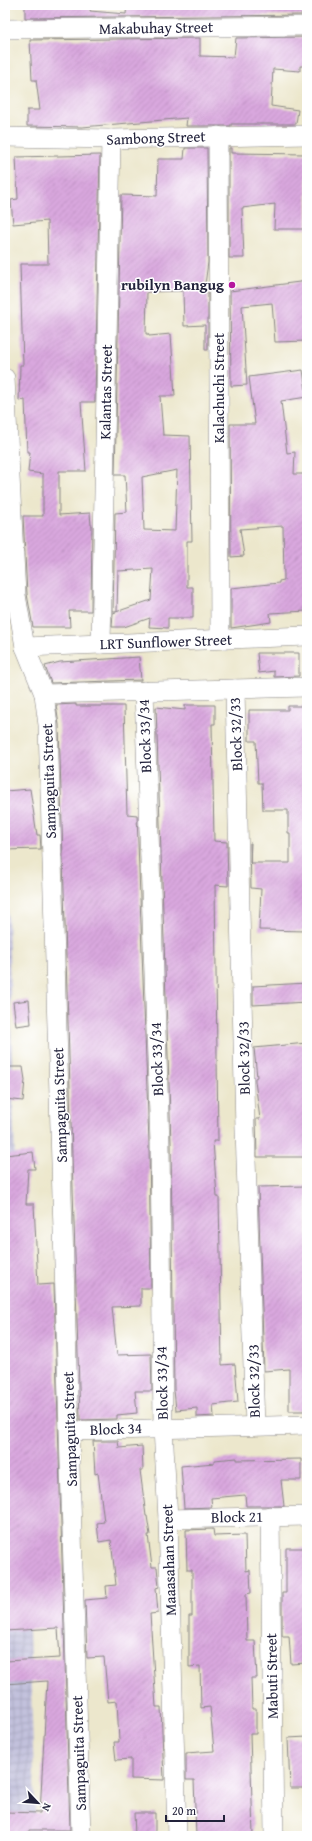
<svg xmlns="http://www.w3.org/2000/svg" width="312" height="1841" font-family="'Gentium Book Plus',serif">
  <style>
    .industrial { fill: url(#industrial-grid) }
    .building { fill: url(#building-hatch); fill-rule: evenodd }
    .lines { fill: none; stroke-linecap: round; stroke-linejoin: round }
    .street-casing { stroke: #878484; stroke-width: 20 }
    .street { stroke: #fff; stroke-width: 19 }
    .poi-dot { fill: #b5179e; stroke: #fff; stroke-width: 1.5 }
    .labels { text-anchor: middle; stroke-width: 3; stroke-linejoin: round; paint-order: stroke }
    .street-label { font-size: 15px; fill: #22223b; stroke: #fff }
    .poi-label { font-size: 15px; font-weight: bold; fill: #22223b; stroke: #fff; text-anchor: end }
  </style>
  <defs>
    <pattern id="industrial-grid" width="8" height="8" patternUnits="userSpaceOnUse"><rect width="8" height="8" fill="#c2c1dc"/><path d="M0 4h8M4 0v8" fill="none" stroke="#a6a6be"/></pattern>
    <pattern id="building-hatch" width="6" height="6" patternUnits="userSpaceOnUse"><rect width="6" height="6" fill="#d9a7de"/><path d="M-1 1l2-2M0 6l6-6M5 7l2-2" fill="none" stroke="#ba8fbf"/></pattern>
  </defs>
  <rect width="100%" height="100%" fill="#fff"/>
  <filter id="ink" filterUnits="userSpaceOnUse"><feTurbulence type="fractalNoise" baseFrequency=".025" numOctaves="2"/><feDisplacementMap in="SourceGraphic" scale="8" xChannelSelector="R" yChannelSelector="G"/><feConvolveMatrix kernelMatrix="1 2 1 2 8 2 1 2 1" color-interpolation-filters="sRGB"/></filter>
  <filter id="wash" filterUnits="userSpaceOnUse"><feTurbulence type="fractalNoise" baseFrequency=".012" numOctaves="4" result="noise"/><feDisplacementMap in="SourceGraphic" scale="16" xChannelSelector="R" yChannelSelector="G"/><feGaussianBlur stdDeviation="0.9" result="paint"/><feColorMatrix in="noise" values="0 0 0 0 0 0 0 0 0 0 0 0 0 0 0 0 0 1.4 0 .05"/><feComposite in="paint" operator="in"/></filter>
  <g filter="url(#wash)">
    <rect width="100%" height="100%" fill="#ece7cc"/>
    <polygon class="industrial" points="5,807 24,1478 36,1836 5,1836"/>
    <g id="blocks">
      <g class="building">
        <polygon points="25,5 91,5 90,11 126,14 127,5 307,5 307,15 25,18"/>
        <polygon points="307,37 307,66 300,66 300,71 273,69 271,106 298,110 296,124 231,124 231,126 186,126 187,118 82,127 27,126 27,110 40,110 36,80 32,80 30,40 200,38 200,56 234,57 236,38"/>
        <path d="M185,148H207L208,262L204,293H208V350H205V325L184,326L183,291L147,292L146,334H148L149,336L171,334L175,396H160L163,435L190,436L192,541H187V587H193V618H168V628L149,627L150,618L124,627H112L113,613L151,600L153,569L118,571L117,611H113L115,513L127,512L125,475H115L121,195L157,196L158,159H184ZM177,470L175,531L144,530L142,477Z"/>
        <polygon points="229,148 231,148 231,153 306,154 307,229 274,229 275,204 242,208 244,258 229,258"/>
        <polygon points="100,155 95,402 81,402 86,471 59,471 59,515 90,513 91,525 92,525 91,611 69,611 70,627 33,627 27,594 23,516 43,516 43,474 28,472 30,452 27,452 25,400 19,401 20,365 23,365 20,264 48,264 47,221 13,224 11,200 18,199 16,157"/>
        <polygon points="307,281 307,341 275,342 272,303 242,306 247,385 231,386 230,291"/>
        <polygon points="303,370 307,397 281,401 287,453 295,452 294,474 307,474 307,611 270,613 271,622 231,628 231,588 279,583 279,581 284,580 283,526 240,529 244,556 231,557 230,424 255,424 249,377"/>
        <polygon points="257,653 299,653 299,676 274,677 274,671 259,673"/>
        <polygon points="139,657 141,680 51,683 45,666 60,662"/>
        <polygon points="76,704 76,706 124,706 127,814 137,815 149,1143 151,1288 141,1288 141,1306 112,1307 117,1355 151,1354 152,1391 135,1391 137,1413 117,1415 117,1419 80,1420 59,725 56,705"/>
        <polygon points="185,705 215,705 215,724 212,724 214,841 227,842 228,886 215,885 218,1141 213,1141 217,1197 219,1197 222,1365 235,1364 238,1402 213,1405 214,1416 197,1417 197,1408 176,1410 174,1390 171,1143 156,707 185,710"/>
        <polygon points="288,706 307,706 307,931 259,930 261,889 251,888 250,843 251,843 250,863 290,863 290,833 288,833 288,810 263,810 262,783 258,783 256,741 249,741 249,710 288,710"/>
        <polygon points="30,789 37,835 40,835 41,849 5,850 5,791"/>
        <polygon points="307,983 307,1002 253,1005 253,986"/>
        <polygon points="29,1000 31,1024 16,1026 13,1002"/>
        <polygon points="307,1043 307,1157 257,1157 256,1119 260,1119 255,1081 255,1078 257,1077 254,1048"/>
        <polygon points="5,1067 23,1067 25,1080 23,1101 5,1099"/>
        <polygon points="33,1152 35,1169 28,1169 26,1204 34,1204 38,1285 54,1284 70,1830 29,1830 29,1836 5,1836 5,1812 40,1813 47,1681 5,1684 5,1661 60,1658 58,1628 5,1631 5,1155"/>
        <polygon points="307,1186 307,1411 289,1411 289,1369 264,1371 258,1187"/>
        <polygon points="93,1441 118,1441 119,1448 142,1446 143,1470 140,1470 146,1516 147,1516 150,1535 148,1535 152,1567 157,1567 159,1587 156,1588 158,1613 150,1614 156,1707 161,1707 164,1780 131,1779 131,1759 116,1760 114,1742 119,1742 117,1701 108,1702 104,1657 87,1658 85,1600 107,1598 106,1586 116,1585 111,1540 99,1542 97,1523 104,1522 98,1473 95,1474"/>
        <polygon points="237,1458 237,1460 301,1459 301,1480 281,1480 284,1506 246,1506 245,1495 211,1498 212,1507 184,1508 181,1466 214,1463 214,1460"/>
        <polygon points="213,1529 214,1536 245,1535 246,1571 250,1570 251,1593 246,1594 247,1641 255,1641 257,1678 251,1678 252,1709 256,1709 256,1734 250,1734 253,1836 196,1836 194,1780 186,1780 186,1753 214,1751 210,1707 201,1708 200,1666 189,1667 189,1616 192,1616 192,1570 187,1570 186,1530"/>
        <polygon points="286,1548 307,1548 307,1663 291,1664 289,1636 282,1636 282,1593 286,1593"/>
        <polygon points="307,1737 307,1788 290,1788 288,1738"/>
        <polygon points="134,1813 155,1813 155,1836 135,1836"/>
      </g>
    </g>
  </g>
  <g filter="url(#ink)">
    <use href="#blocks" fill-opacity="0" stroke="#878484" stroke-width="1"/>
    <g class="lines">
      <defs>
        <g id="street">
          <polyline points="5,29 307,26"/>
          <polyline points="218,136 220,639"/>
          <polyline points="5,137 111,139 307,135"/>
          <polyline points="5,378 16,595 25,647 44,694 48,725 81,1836"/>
          <polyline points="101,644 111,139"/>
          <polyline points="25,647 307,636"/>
          <polyline points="235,689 245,1130 255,1426"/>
          <polyline points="144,691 160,1143 163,1428 168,1519 177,1836"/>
          <polyline points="44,694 307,687"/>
          <polyline points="70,1431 307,1425"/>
          <polyline points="270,1516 274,1836"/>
          <polyline points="168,1519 307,1516"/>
        </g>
      </defs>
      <use href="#street" class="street-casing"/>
      <use href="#street" class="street"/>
    </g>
  </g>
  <circle class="poi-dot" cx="232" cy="285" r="4"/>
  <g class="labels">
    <g class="street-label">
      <text transform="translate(156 28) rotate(-1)" y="5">Makabuhay Street</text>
      <text transform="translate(156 138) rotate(-2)" y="5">Sambong Street</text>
      <text transform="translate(219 388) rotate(-90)" y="5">Kalachuchi Street</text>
      <text transform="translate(106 392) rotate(-89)" y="5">Kalantas Street</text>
      <text transform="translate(166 642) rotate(-2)" y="5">LRT Sunflower Street</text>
      <text transform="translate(236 734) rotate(-92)" y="5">Block 32/33</text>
      <text transform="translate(145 736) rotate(-92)" y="5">Block 33/34</text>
      <text transform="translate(49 781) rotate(-92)" y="5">Sampaguita Street</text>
      <text transform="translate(244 1058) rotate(-91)" y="5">Block 32/33</text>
      <text transform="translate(157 1059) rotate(-92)" y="5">Block 33/34</text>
      <text transform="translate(60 1105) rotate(-92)" y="5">Sampaguita Street</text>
      <text transform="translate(254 1381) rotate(-91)" y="5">Block 32/33</text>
      <text transform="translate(162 1383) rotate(-91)" y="5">Block 33/34</text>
      <text transform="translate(70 1429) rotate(-92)" y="5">Sampaguita Street</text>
      <text transform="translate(116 1429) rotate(-2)" y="5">Block 34</text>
      <text transform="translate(237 1517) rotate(-1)" y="5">Block 21</text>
      <text transform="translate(169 1560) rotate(-92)" y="5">Maaasahan Street</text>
      <text transform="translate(272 1676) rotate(-91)" y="5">Mabuti Street</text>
      <text transform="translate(79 1753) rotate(-92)" y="5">Sampaguita Street</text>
    </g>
    <g class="poi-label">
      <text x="224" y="290">rubilyn Bangug</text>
    </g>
  </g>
  <rect width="312" height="1841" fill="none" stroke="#fff" stroke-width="20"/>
  <g transform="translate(38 1803) rotate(116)" stroke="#ffffff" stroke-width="3" paint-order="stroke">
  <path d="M0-3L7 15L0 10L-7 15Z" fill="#22223b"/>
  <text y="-6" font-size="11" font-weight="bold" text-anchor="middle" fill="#22223b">N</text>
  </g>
  <path d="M166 1815v6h58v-6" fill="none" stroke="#22223b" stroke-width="2"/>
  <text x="172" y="1815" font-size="12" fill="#22223b" stroke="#ffffff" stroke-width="3" paint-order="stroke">20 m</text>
</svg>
